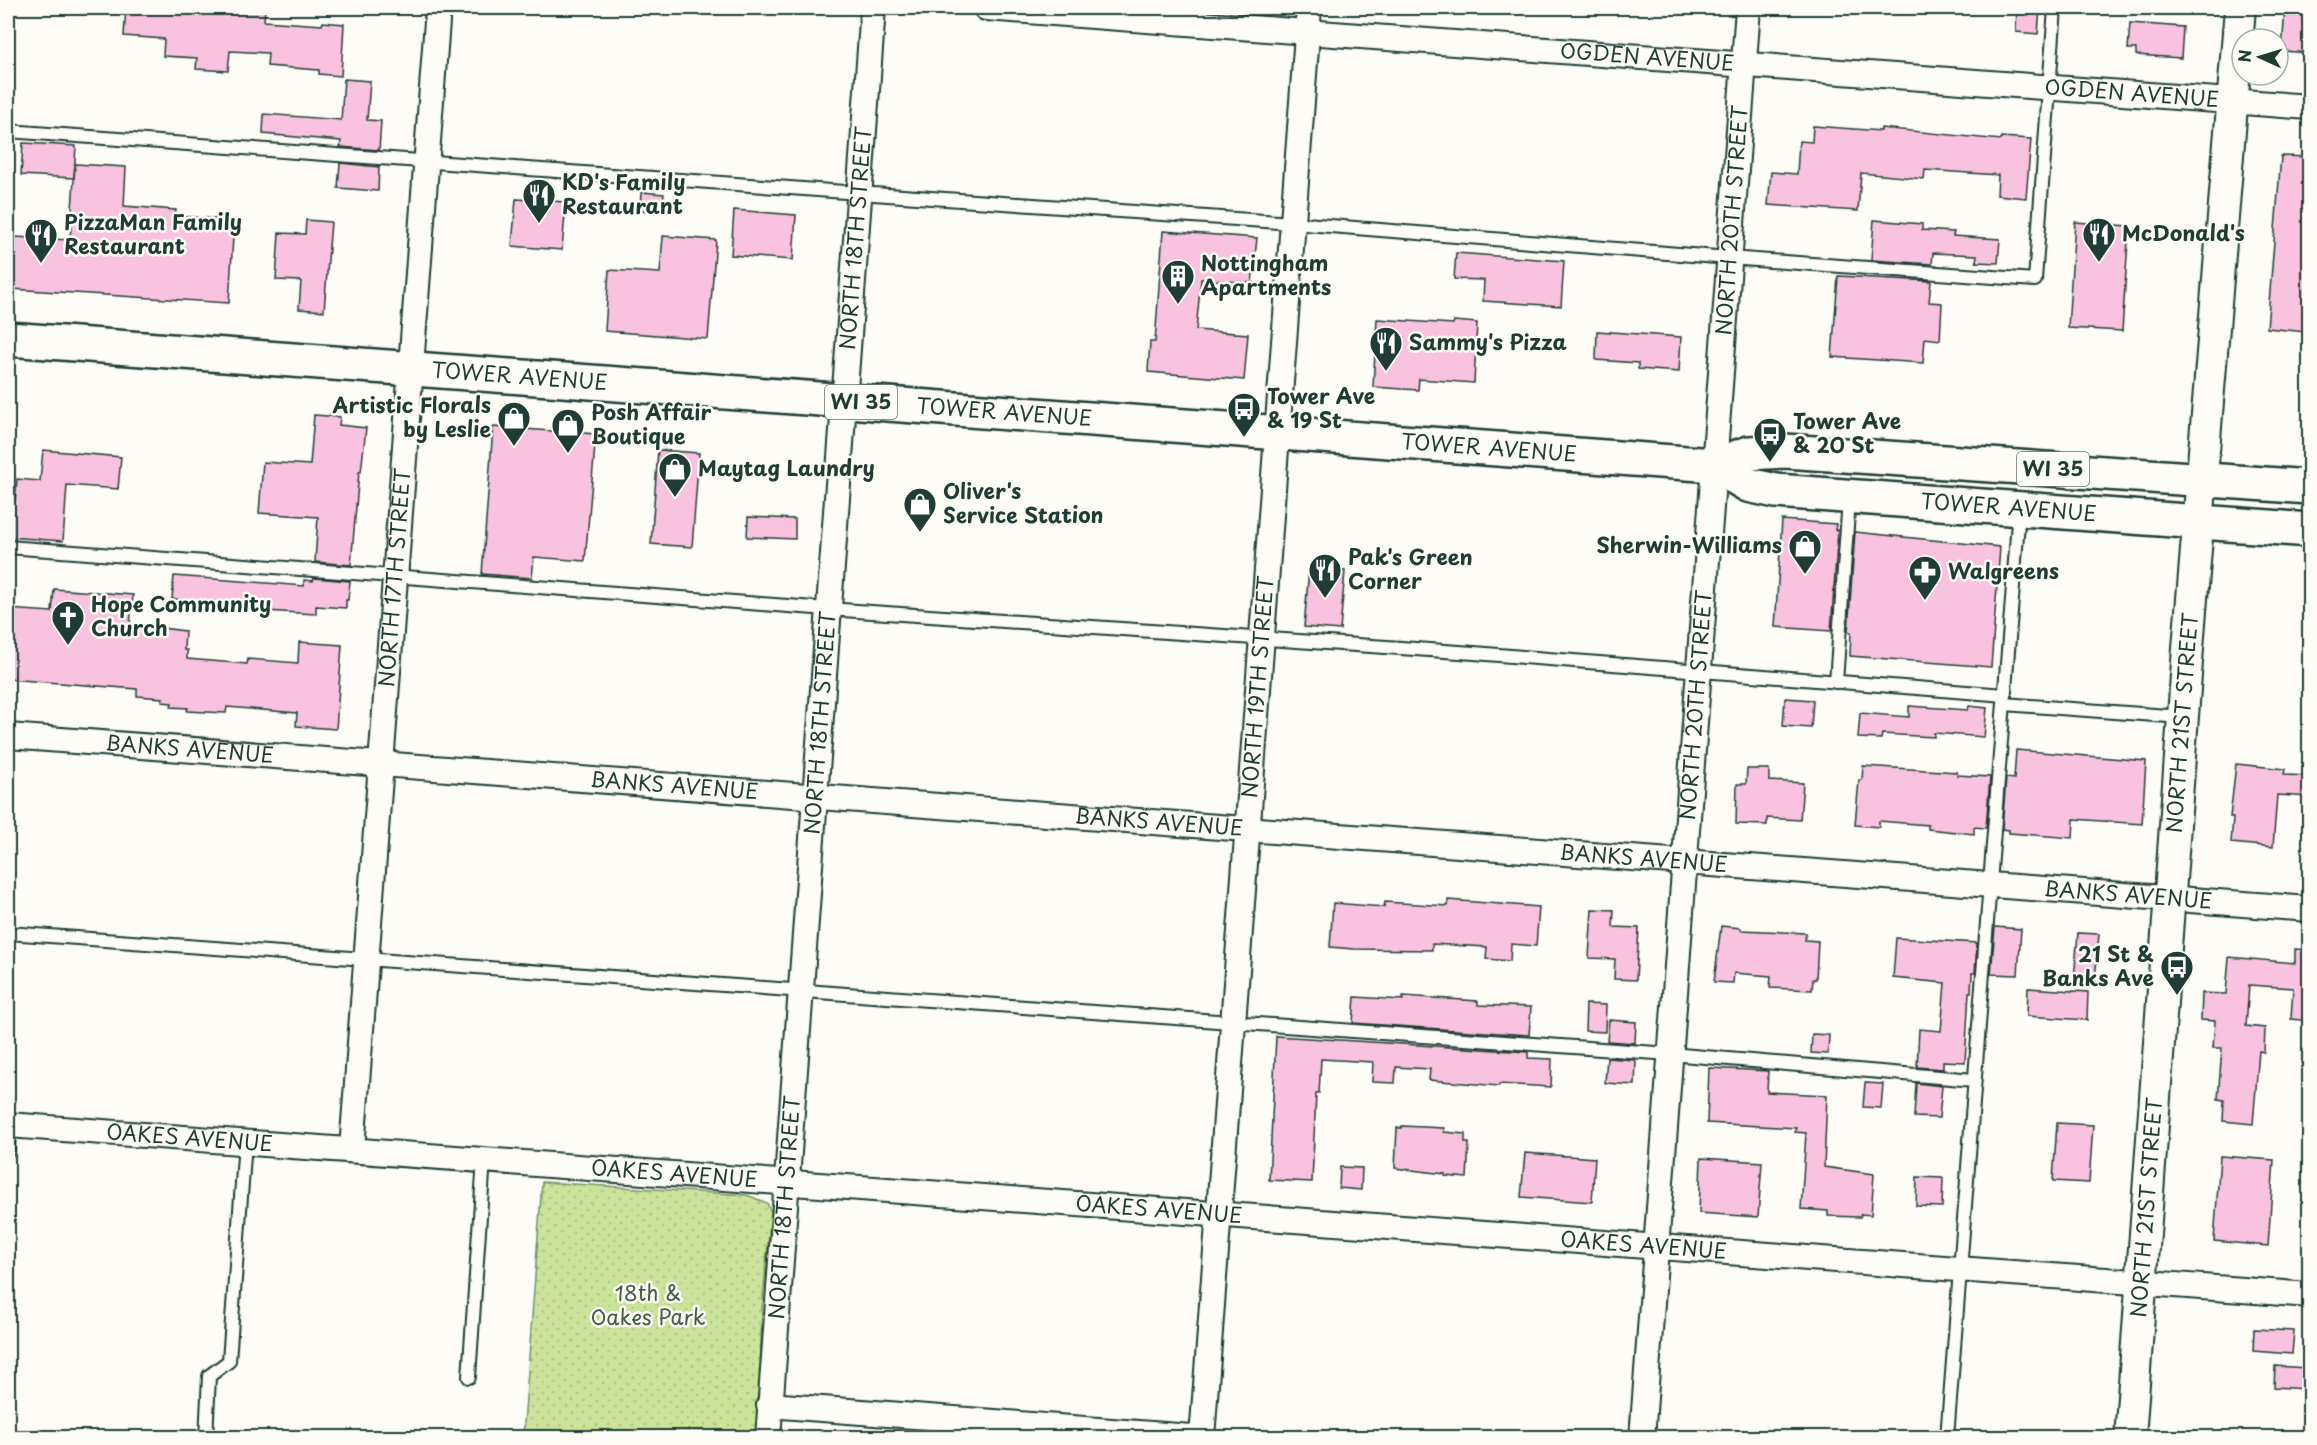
<svg xmlns="http://www.w3.org/2000/svg" width="2317" height="1445" font-family="'Playpen Sans',sans-serif">
  <style>
    .green { fill: url(#green-dots); stroke: #759067; stroke-width: 1.5 }
    .building { fill: #f9c3df; stroke: #1f3d34; stroke-width: 1.5 }
    .lines { fill: none; stroke-linecap: round; stroke-linejoin: round }
    .service-casing { stroke: #1f3d34; stroke-width: 16 }
    .minor-casing { stroke: #1f3d34; stroke-width: 28 }
    .tertiary-casing { stroke: #1f3d34; stroke-width: 34 }
    .primary-casing { stroke: #1f3d34; stroke-width: 38 }
    .service { stroke: #fdfcf7; stroke-width: 12 }
    .minor { stroke: #fdfcf7; stroke-width: 24 }
    .tertiary { stroke: #fdfcf7; stroke-width: 30 }
    .primary { stroke: #fdfcf7; stroke-width: 33 }
    .labels { text-anchor: middle; stroke-width: 5; stroke-linejoin: round; paint-order: stroke }
    .shield { fill: #fdfcf7; stroke: #62766e; stroke-width: 1.5 }
    .shield-label { font-size: 20px; font-weight: bold; fill: #1f3d34 }
    .street-label { font-size: 21px; fill: #1f3d34; stroke: #fdfcf7 }
    .poi-label { font-size: 21px; font-weight: bold; fill: #1f3d34; stroke: #fdfcf7; text-anchor: start }
    .park-label { font-size: 21px; fill: #415e48; stroke: #fdfcf7 }
  </style>
  <defs>
    <pattern id="green-dots" width="8" height="8" patternUnits="userSpaceOnUse" patternTransform="scale(1.5)"><rect width="8" height="8" fill="#cbe49a"/><path d="M2 2h.1M6 6h.1" fill="none" stroke="#aec485" stroke-width="1.8" stroke-linecap="round"/></pattern>
  </defs>
  <rect width="100%" height="100%" fill="#fdfcf7"/>
  <filter id="ink" filterUnits="userSpaceOnUse"><feTurbulence type="fractalNoise" baseFrequency=".0167" numOctaves="2"/><feDisplacementMap in="SourceGraphic" scale="12" xChannelSelector="R" yChannelSelector="G"/><feConvolveMatrix kernelMatrix="1 2 1 2 8 2 1 2 1" color-interpolation-filters="sRGB"/></filter>
  <g filter="url(#ink)">
    <polygon class="green" points="542,1182 747,1195 767,1203 771,1212 762,1309 758,1437 523,1438"/>
    <g class="building">
      <polygon points="126,8 200,14 200,10 242,13 242,8 265,8 264,21 322,25 323,22 344,24 341,76 319,74 319,70 267,66 268,53 230,51 228,71 196,69 197,58 163,56 164,39 124,36"/>
      <polygon points="2017,8 2040,8 2038,34 2016,32"/>
      <polygon points="2285,8 2310,8 2310,53 2282,51"/>
      <polygon points="2130,23 2183,27 2181,58 2136,55 2136,49 2128,49"/>
      <polygon points="344,79 370,81 367,120 381,121 379,150 340,147 341,141 263,134 264,114 341,120"/>
      <polygon points="1813,126 1881,131 1881,128 2001,140 2001,137 2031,139 2026,198 1997,195 1998,175 1925,170 1924,179 1861,173 1858,211 1768,205 1771,172 1797,174 1799,141 1812,142"/>
      <polygon points="23,143 76,146 74,178 21,175"/>
      <polygon points="2281,156 2310,157 2310,329 2307,332 2267,328"/>
      <polygon points="340,163 379,167 378,191 338,188"/>
      <polygon points="75,164 126,167 124,206 176,210 175,216 234,220 229,303 12,289 15,237 70,240"/>
      <polygon points="641,192 664,194 662,212 640,210"/>
      <polygon points="516,199 566,202 562,250 512,246"/>
      <polygon points="734,210 796,215 793,260 731,255"/>
      <polygon points="306,220 331,222 324,311 299,309 301,281 276,280 279,233 305,234"/>
      <polygon points="1874,220 1922,224 1922,230 1954,232 1953,236 2000,239 1998,263 1976,262 1977,255 1933,253 1932,264 1871,260"/>
      <polygon points="2075,222 2129,226 2122,331 2068,328"/>
      <polygon points="1163,231 1257,238 1252,283 1201,279 1196,330 1248,334 1244,380 1148,372 1150,342 1155,342"/>
      <polygon points="663,236 716,240 708,339 605,331 609,270 660,273"/>
      <polygon points="1456,253 1564,261 1561,306 1483,301 1484,280 1454,279"/>
      <polygon points="1838,276 1931,281 1929,302 1942,303 1940,340 1925,338 1923,363 1832,357"/>
      <polygon points="1377,319 1453,324 1454,321 1477,323 1474,383 1419,379 1418,390 1373,387"/>
      <polygon points="1597,331 1681,337 1679,372 1638,369 1638,363 1596,360"/>
      <polygon points="314,415 340,417 339,425 366,428 361,472 359,472 351,565 315,562 318,517 259,513 263,462 310,465"/>
      <polygon points="493,427 596,434 585,561 534,557 532,578 482,574"/>
      <polygon points="43,450 121,457 118,489 67,485 63,541 8,537 8,501 15,502 17,479 40,481"/>
      <polygon points="658,450 699,453 692,547 651,544"/>
      <polygon points="748,517 795,519 795,539 747,537"/>
      <polygon points="1782,520 1836,524 1835,530 1838,530 1831,631 1775,627"/>
      <polygon points="1855,532 2000,547 1991,667 1850,656 1851,632 1848,632"/>
      <polygon points="1309,568 1345,571 1340,630 1304,627"/>
      <polygon points="174,576 304,586 304,580 313,581 314,578 350,581 348,600 346,600 346,608 316,606 316,614 265,611 265,605 172,599"/>
      <polygon points="54,589 133,595 130,624 185,631 184,650 187,650 187,659 247,664 248,659 298,663 299,642 342,645 336,729 296,726 297,713 227,707 226,713 187,711 188,708 171,707 172,703 162,702 163,698 137,696 137,689 8,679 8,609 52,612"/>
      <polygon points="1785,698 1813,700 1811,728 1783,726"/>
      <polygon points="1909,706 1968,710 1969,706 1987,708 1984,737 1934,733 1934,737 1882,734 1881,739 1858,738 1860,713 1909,717"/>
      <polygon points="2016,750 2146,761 2142,824 2074,819 2073,838 2009,833 2009,830 2002,829 2006,778 2014,779"/>
      <polygon points="2236,764 2285,769 2284,775 2310,776 2310,797 2277,795 2273,847 2231,843 2233,817 2230,817"/>
      <polygon points="1863,766 1957,772 1957,775 1990,777 1986,828 1974,827 1974,834 1928,829 1928,825 1879,821 1879,827 1855,825 1859,780 1862,780"/>
      <polygon points="1747,769 1769,769 1769,781 1803,783 1800,820 1767,818 1767,825 1736,824 1737,784 1746,784"/>
      <polygon points="1448,900 1539,907 1536,946 1511,944 1510,961 1486,959 1487,947 1432,944 1432,950 1354,949 1330,947 1333,903 1384,907 1385,902 1448,906"/>
      <polygon points="1592,909 1614,910 1613,927 1639,928 1636,980 1614,979 1615,959 1589,958"/>
      <polygon points="1721,926 1741,928 1741,930 1806,933 1805,940 1818,941 1816,979 1813,979 1812,990 1770,988 1771,976 1734,973 1733,983 1714,982"/>
      <polygon points="1995,927 2021,929 2018,975 1991,974"/>
      <polygon points="2078,933 2099,934 2095,981 2074,979"/>
      <polygon points="1896,938 1977,943 1975,973 1972,973 1971,992 1969,992 1965,1062 1943,1061 1943,1069 1917,1067 1919,1029 1941,1031 1945,983 1893,978"/>
      <polygon points="2295,949 2310,950 2310,1021 2291,1019 2293,988 2249,985 2246,1026 2265,1028 2264,1052 2259,1051 2253,1124 2223,1121 2224,1100 2218,1099 2222,1048 2213,1048 2215,1021 2201,1020 2202,993 2226,994 2229,957 2295,963"/>
      <polygon points="2028,988 2088,992 2087,1020 2027,1016"/>
      <polygon points="1403,996 1478,1001 1478,1005 1531,1007 1529,1035 1353,1023 1355,997 1403,1000"/>
      <polygon points="1586,1004 1606,1005 1605,1032 1585,1031"/>
      <polygon points="1609,1020 1636,1022 1635,1043 1607,1041"/>
      <polygon points="1812,1034 1829,1035 1828,1054 1811,1053"/>
      <polygon points="1276,1036 1528,1052 1528,1058 1552,1059 1551,1087 1499,1084 1499,1086 1429,1080 1430,1069 1396,1067 1395,1083 1372,1082 1373,1062 1321,1059 1319,1093 1316,1093 1312,1182 1269,1180"/>
      <polygon points="1607,1058 1635,1060 1636,1062 1635,1085 1605,1083"/>
      <polygon points="1709,1068 1768,1071 1767,1092 1827,1095 1824,1167 1874,1174 1871,1215 1861,1214 1860,1217 1828,1216 1828,1211 1801,1209 1806,1133 1795,1132 1796,1128 1707,1123"/>
      <polygon points="1865,1083 1883,1084 1881,1108 1863,1107"/>
      <polygon points="1916,1083 1942,1086 1939,1118 1914,1117"/>
      <polygon points="2057,1123 2093,1125 2089,1183 2053,1181"/>
      <polygon points="1402,1126 1444,1128 1444,1132 1465,1134 1465,1143 1469,1143 1467,1178 1445,1176 1445,1174 1395,1168 1397,1128 1402,1128"/>
      <polygon points="1525,1153 1595,1158 1592,1202 1521,1197"/>
      <polygon points="2220,1156 2274,1160 2268,1246 2214,1241"/>
      <polygon points="1701,1158 1762,1162 1758,1217 1699,1213"/>
      <polygon points="1340,1167 1362,1168 1361,1190 1339,1188"/>
      <polygon points="1917,1177 1943,1178 1942,1207 1916,1206"/>
      <polygon points="2254,1329 2294,1331 2292,1354 2253,1351"/>
      <polygon points="2275,1366 2308,1368 2307,1389 2274,1387"/>
    </g>
    <g class="lines">
      <defs>
        <g id="service">
          <polyline points="8,131 859,193 1293,223 1729,258 2035,280 2055,8"/>
          <polyline points="8,547 828,609 1474,653 2005,695"/>
          <polyline points="1836,682 1849,499"/>
          <polyline points="2004,704 2182,717"/>
          <polyline points="8,933 1670,1054 1974,1080"/>
          <polyline points="8,1150 9,1125"/>
          <polyline points="469,1377 484,1159"/>
          <polyline points="206,1438 209,1376 229,1361 245,1142"/>
          <polyline points="1947,1438 2019,509"/>
        </g>
        <g id="minor">
          <path id="s1" d="M986,8L2310,107"/>
          <path id="s2" d="M8,736L2310,909"/>
          <path id="s3" d="M8,1125L2310,1295"/>
          <path id="s4" d="M352,1149L438,8"/>
          <polyline points="769,1405 1205,1438"/>
          <path id="s5" d="M768,1438L873,8"/>
          <path id="s6" d="M1202,1438L1309,8"/>
          <path id="s7" d="M1642,1438L1748,8"/>
        </g>
        <g id="tertiary">
          <path id="s8" d="M2130,1438L2188,648L2240,8"/>
        </g>
        <g id="primary">
          <path id="s9" d="M8,339L1714,465L1748,485L1776,491L2310,530"/>
          <polyline points="1714,465 1749,453 1785,451 2310,487"/>
        </g>
      </defs>
      <use href="#service" class="service-casing"/>
      <use href="#minor" class="minor-casing"/>
      <use href="#tertiary" class="tertiary-casing"/>
      <use href="#primary" class="primary-casing"/>
      <use href="#service" class="service"/>
      <use href="#minor" class="minor"/>
      <use href="#tertiary" class="tertiary"/>
      <use href="#primary" class="primary"/>
    </g>
  </g>
  <defs>
    <symbol id="restaurant-pin" viewBox="-11 -11 22 30"><path d="M0 17L-7.5 6A9.5 9.5 0 1 1 7.5 6Z" fill="#1f3d34" stroke="#fdfcf7"/><path d="M-5-6h1v4h1v-4h1v4h1v-4h1v5L-1.5 .5V6h-2V.5L-5-1ZM5-6V6H3V1.5H1.5Q1.5-4 5-6Z" fill="#fff"/></symbol>
    <symbol id="building-pin" viewBox="-11 -11 22 30"><path d="M0 17L-7.5 6A9.5 9.5 0 1 1 7.5 6Z" fill="#1f3d34" stroke="#fdfcf7"/><path d="M-4-6H4V6H1V3H-1V6H-4ZM-2.5-4.3h1.7v1.8h-1.7ZM.8-4.3h1.7v1.8H.8ZM-2.5-1h1.7V.8h-1.7ZM.8-1h1.7V.8H.8Z" fill="#fff"/></symbol>
    <symbol id="bus-pin" viewBox="-11 -11 22 30"><path d="M0 17L-7.5 6A9.5 9.5 0 1 1 7.5 6Z" fill="#1f3d34" stroke="#fdfcf7"/><path d="M-5-6H5V4H4V6H2V4H-2V6H-4V4H-5ZM-3.5-4V0h7V-4ZM-3.5 1.2v1.5H-2V1.2ZM2 1.2v1.5H3.5V1.2Z" fill="#fff"/></symbol>
    <symbol id="shop-pin" viewBox="-11 -11 22 30"><path d="M0 17L-7.5 6A9.5 9.5 0 1 1 7.5 6Z" fill="#1f3d34" stroke="#fdfcf7"/><path d="M-5-2.5h2.3a2.7 3.5 0 0 1 5.4 0H5L5.5 6h-11ZM-1.5-2.5h3a1.5 2.3 0 0 0-3 0Z" fill="#fff"/></symbol>
    <symbol id="pharmacy-pin" viewBox="-11 -11 22 30"><path d="M0 17L-7.5 6A9.5 9.5 0 1 1 7.5 6Z" fill="#1f3d34" stroke="#fdfcf7"/><path d="M-2-6h4v4h4v4h-4v4h-4v-4h-4v-4h4Z" fill="#fff"/></symbol>
    <symbol id="church-pin" viewBox="-11 -11 22 30"><path d="M0 17L-7.5 6A9.5 9.5 0 1 1 7.5 6Z" fill="#1f3d34" stroke="#fdfcf7"/><path d="M-1.2-6h2.4v3.5h3.3v2.4h-3.3V6h-2.4V-.1h-3.3v-2.4h3.3Z" fill="#fff"/></symbol>
  </defs>
  <g fill-rule="evenodd">
    <use href="#restaurant-pin" x="520" y="176" width="38" height="52"/>
    <use href="#restaurant-pin" x="2080" y="215" width="38" height="52"/>
    <use href="#restaurant-pin" x="22" y="216" width="38" height="52"/>
    <use href="#building-pin" x="1159" y="257" width="38" height="52"/>
    <use href="#restaurant-pin" x="1367" y="324" width="38" height="52"/>
    <use href="#bus-pin" x="1225" y="390" width="38" height="52"/>
    <use href="#shop-pin" x="495" y="399" width="38" height="52"/>
    <use href="#shop-pin" x="549" y="406" width="38" height="52"/>
    <use href="#bus-pin" x="1751" y="415" width="38" height="52"/>
    <use href="#shop-pin" x="656" y="450" width="38" height="52"/>
    <use href="#shop-pin" x="901" y="485" width="38" height="52"/>
    <use href="#shop-pin" x="1786" y="527" width="38" height="52"/>
    <use href="#restaurant-pin" x="1306" y="551" width="38" height="52"/>
    <use href="#pharmacy-pin" x="1906" y="553" width="38" height="52"/>
    <use href="#church-pin" x="49" y="598" width="38" height="52"/>
    <use href="#bus-pin" x="2158" y="948" width="38" height="52"/>
  </g>
  <g class="labels">
    <g class="shield">
      <rect x="825" y="385" width="72" height="34" rx="4.5"/>
      <rect x="2017" y="452" width="72" height="34" rx="4.5"/>
    </g>
    <g class="shield-label">
      <text x="861" y="409">WI 35</text>
      <text x="2053" y="476">WI 35</text>
    </g>
    <g class="street-label">
      <text dy="7" stroke="none"><textPath href="#s1" startOffset="663">OGDEN AVENUE</textPath></text>
      <text dy="7" stroke="none"><textPath href="#s1" startOffset="1149">OGDEN AVENUE</textPath></text>
      <text dy="7" stroke="none"><textPath href="#s7" startOffset="1221">NORTH 20TH STREET</textPath></text>
      <text dy="7" stroke="none"><textPath href="#s5" startOffset="1203">NORTH 18TH STREET</textPath></text>
      <text dy="7" stroke="none"><textPath href="#s9" startOffset="513">TOWER AVENUE</textPath></text>
      <text dy="7" stroke="none"><textPath href="#s9" startOffset="999">TOWER AVENUE</textPath></text>
      <text dy="7" stroke="none"><textPath href="#s9" startOffset="1485">TOWER AVENUE</textPath></text>
      <text dy="7" stroke="none"><textPath href="#s9" startOffset="2012">TOWER AVENUE</textPath></text>
      <text dy="7" stroke="none"><textPath href="#s4" startOffset="573">NORTH 17TH STREET</textPath></text>
      <text dy="7" stroke="none"><textPath href="#s6" startOffset="753">NORTH 19TH STREET</textPath></text>
      <text dy="7" stroke="none"><textPath href="#s7" startOffset="735">NORTH 20TH STREET</textPath></text>
      <text dy="7" stroke="none"><textPath href="#s5" startOffset="717">NORTH 18TH STREET</textPath></text>
      <text dy="7" stroke="none"><textPath href="#s8" startOffset="717">NORTH 21ST STREET</textPath></text>
      <text dy="7" stroke="none"><textPath href="#s2" startOffset="182">BANKS AVENUE</textPath></text>
      <text dy="7" stroke="none"><textPath href="#s2" startOffset="668">BANKS AVENUE</textPath></text>
      <text dy="7" stroke="none"><textPath href="#s2" startOffset="1154">BANKS AVENUE</textPath></text>
      <text dy="7" stroke="none"><textPath href="#s2" startOffset="1640">BANKS AVENUE</textPath></text>
      <text dy="7" stroke="none"><textPath href="#s2" startOffset="2126">BANKS AVENUE</textPath></text>
      <text dy="7" stroke="none"><textPath href="#s3" startOffset="182">OAKES AVENUE</textPath></text>
      <text dy="7" stroke="none"><textPath href="#s3" startOffset="668">OAKES AVENUE</textPath></text>
      <text dy="7" stroke="none"><textPath href="#s5" startOffset="231">NORTH 18TH STREET</textPath></text>
      <text dy="7" stroke="none"><textPath href="#s8" startOffset="231">NORTH 21ST STREET</textPath></text>
      <text dy="7" stroke="none"><textPath href="#s3" startOffset="1154">OAKES AVENUE</textPath></text>
      <text dy="7" stroke="none"><textPath href="#s3" startOffset="1640">OAKES AVENUE</textPath></text>
    </g>
    <g class="poi-label">
      <text x="562" y="190">KD's Family<tspan x="562" dy="24">Restaurant</tspan></text>
      <text x="64" y="230">PizzaMan Family<tspan x="64" dy="24">Restaurant</tspan></text>
      <text x="2122" y="241">McDonald's</text>
      <text x="1201" y="271">Nottingham<tspan x="1201" dy="24">Apartments</tspan></text>
      <text x="1409" y="350">Sammy's Pizza</text>
      <text x="1267" y="404">Tower Ave<tspan x="1267" dy="24">&amp; 19 St</tspan></text>
      <text x="491" y="413" text-anchor="end">Artistic Florals<tspan x="491" dy="24">by Leslie</tspan></text>
      <text x="591" y="420">Posh Affair<tspan x="591" dy="24">Boutique</tspan></text>
      <text x="1793" y="429">Tower Ave<tspan x="1793" dy="24">&amp; 20 St</tspan></text>
      <text x="698" y="476">Maytag Laundry</text>
      <text x="943" y="499">Oliver's<tspan x="943" dy="24">Service Station</tspan></text>
      <text x="1782" y="553" text-anchor="end">Sherwin-Williams</text>
      <text x="1348" y="565">Pak's Green<tspan x="1348" dy="24">Corner</tspan></text>
      <text x="1948" y="579">Walgreens</text>
      <text x="91" y="612">Hope Community<tspan x="91" dy="24">Church</tspan></text>
      <text x="2154" y="962" text-anchor="end">21 St &amp;<tspan x="2154" dy="24">Banks Ave</tspan></text>
    </g>
    <g class="park-label">
      <text x="648" y="1301">18th &amp;<tspan x="648" dy="24">Oakes Park</tspan></text>
    </g>
  </g>
  <rect width="2317" height="1445" fill="none" stroke="#fdfcf7" stroke-width="30"/>
  <rect x="15" y="15" width="2287" height="1415" fill="none" stroke="#1f3d34" stroke-width="2" filter="url(#ink)"/>
  <g transform="translate(2260 57) rotate(274)"><circle r="28" fill="#fdfcf7" stroke="#a4b0a9" stroke-width="1.5"/>
  <path d="M0-4.5L10 22L0 15L-10 22Z" fill="#1f3d34"/>
  <text y="-9" font-size="16" font-weight="bold" text-anchor="middle" fill="#1f3d34">N</text>
  </g>
</svg>
